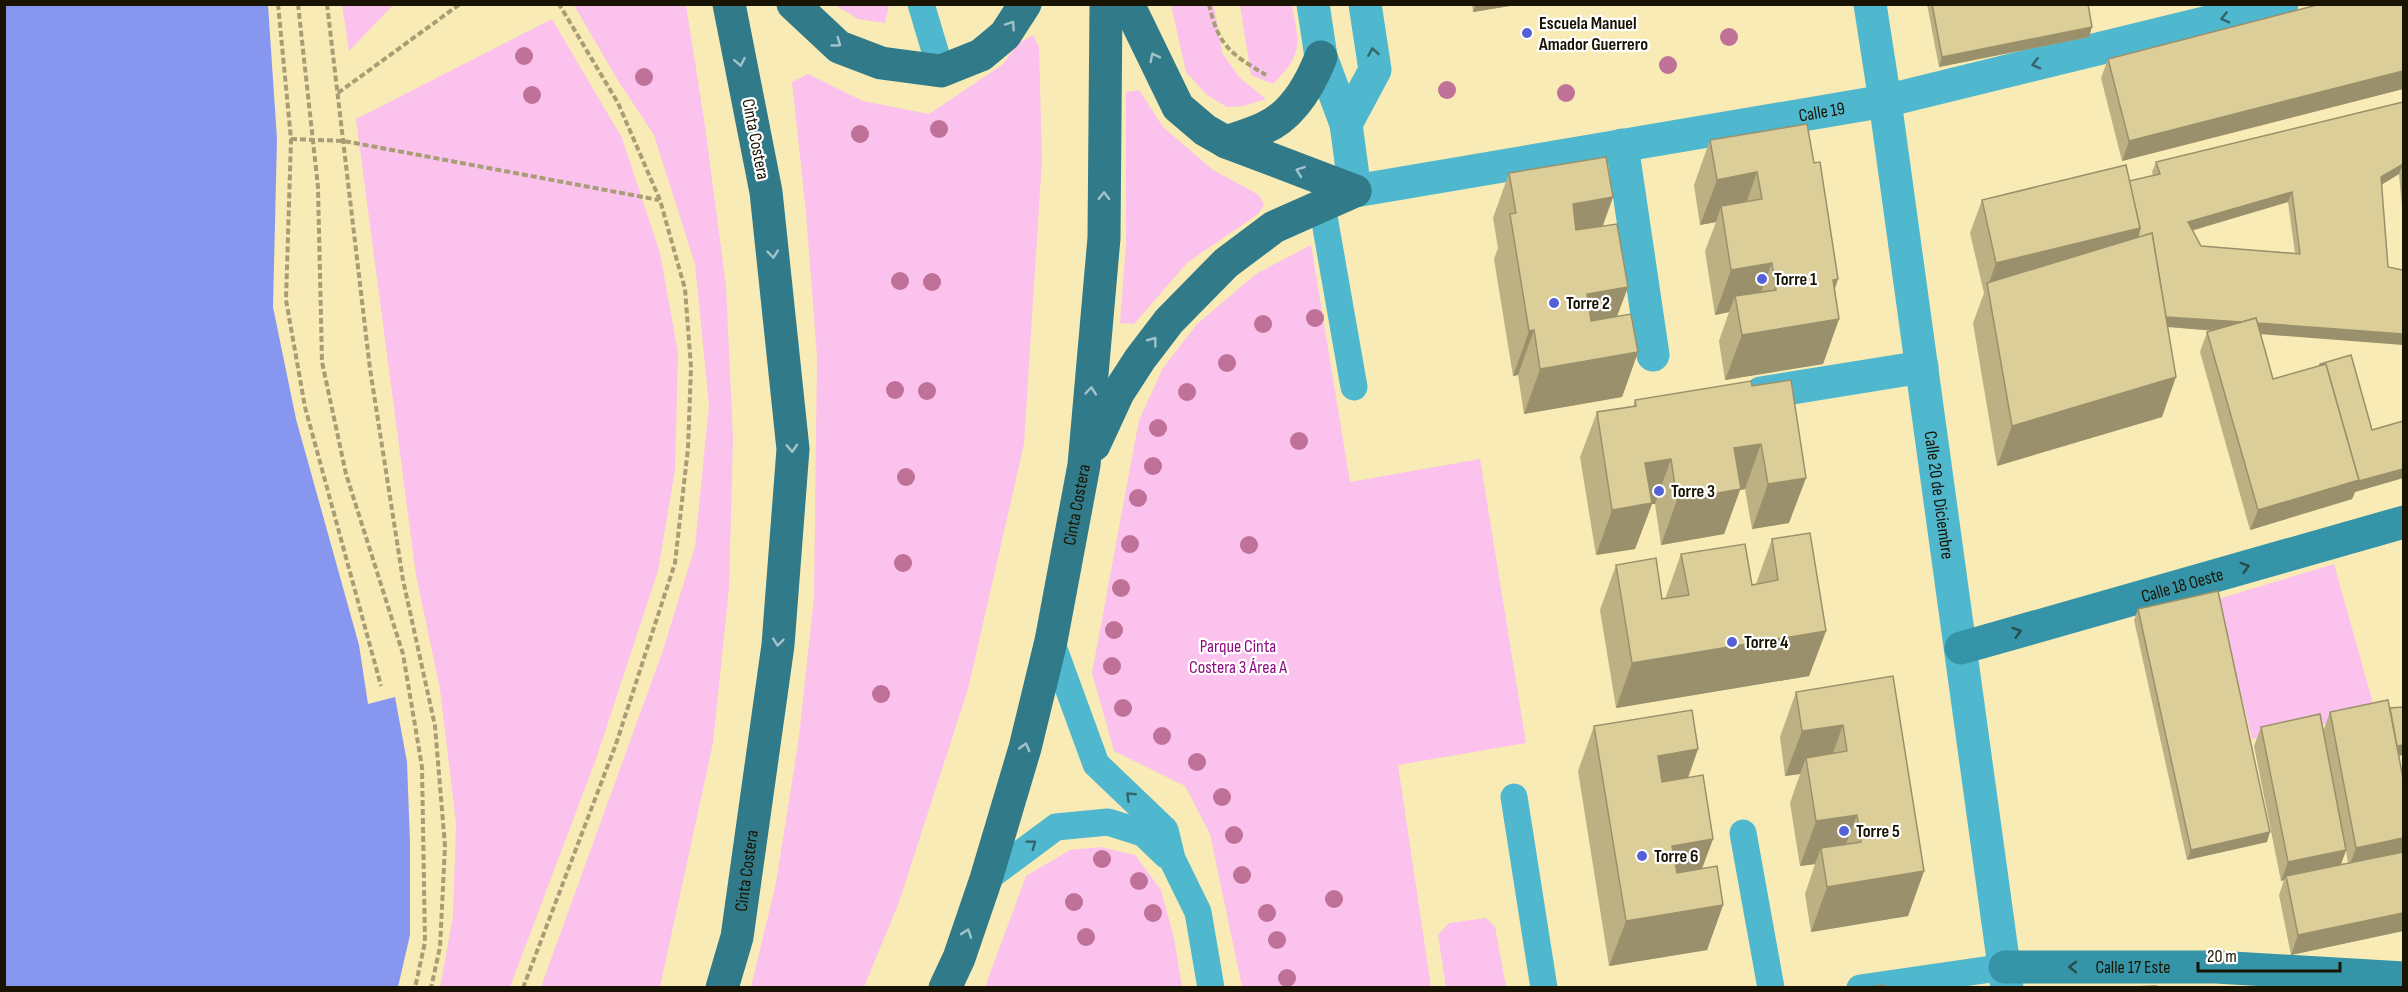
<svg xmlns="http://www.w3.org/2000/svg" width="2408" height="992" font-family="'Sofia Sans Condensed',sans-serif">
  <style>
    .green { fill: #fac2ed }
    .water { fill: #8797f0 }
    .lines { fill: none; stroke-linecap: round; stroke-linejoin: round }
    .path { stroke: #a89d74; stroke-width: 4; stroke-dasharray: 6 3; stroke-linecap: butt }
    .lane { stroke: #4fb7ce; stroke-width: 27 }
    .street { stroke: #4fb7ce; stroke-width: 33 }
    .secondary { stroke: #3694a8; stroke-width: 33 }
    .primary { stroke: #307a8a; stroke-width: 33 }
    .tree { fill: #bf7197 }
    .wall { fill: #bdb184; fill-rule: evenodd }
    .shaded-wall { fill: #9a906b }
    .building { fill: #dcce99; stroke: #9a906b; stroke-width: 1.5; fill-rule: evenodd }
    .oneway { stroke: #346668 }
    .oneway2 { stroke: #a2c3ca }
    .oneway3 { stroke: #264e4d }
    .poi-dot { fill: #5460d6; stroke: #fff; stroke-width: 2 }
    .labels { text-anchor: middle; stroke-width: 4.5; stroke-linejoin: round; paint-order: stroke }
    .poi-label { font-size: 18px; font-weight: bold; fill: #191402; stroke: #fff; text-anchor: start }
    .street-label { font-size: 18px; fill: #191402; stroke: #fff }
    .park-label { font-size: 18px; fill: #8f0d7f; stroke: #fff }
  </style>
  <rect width="100%" height="100%" fill="#f9ebb5"/>
  <g class="green">
    <polygon points="342,4 393,4 393,5 349,51"/>
    <polygon points="574,5 686,5 705,126 726,286 733,438 729,588 713,743 660,987 541,987 662,653 695,547 709,405 695,264 654,135 617,79"/>
    <polygon points="835,5 889,5 885,23 858,19"/>
    <polygon points="1171,5 1214,5 1222,53 1240,78 1266,99 1244,106 1227,107 1207,95 1186,72"/>
    <path d="M1240,5H1292C1299,45 1304,53 1273,84L1251,75Z"/>
    <polygon points="552,19 622,138 660,253 678,353 675,470 658,571 596,759 510,987 440,987 453,917 456,823 440,689 416,575 356,119"/>
    <polygon points="1033,35 1039,47 1042,160 1024,444 968,689 899,902 864,987 751,987 776,883 799,737 814,597 817,356 806,213 792,82 808,74 863,101 929,114 1002,65 1019,43"/>
    <polygon points="1139,90 1163,127 1213,170 1259,195 1264,205 1258,214 1188,262 1134,324 1120,323 1126,245 1126,92"/>
    <polygon points="1311,245 1350,482 1480,459 1526,743 1398,765 1431,987 1242,987 1210,834 1185,786 1114,751 1092,673 1139,420 1163,368 1197,324 1256,274"/>
    <polygon points="2334,564 2376,714 2252,739 2218,599"/>
    <polygon points="1100,847 1135,855 1161,890 1174,938 1182,987 985,987 1026,876 1070,850"/>
    <polygon points="1486,918 1495,927 1506,987 1446,987 1438,935 1449,923"/>
  </g>
  <polygon class="water" points="5,4 268,5 277,139 273,307 296,419 359,645 368,704 395,697 407,762 410,842 410,935 398,987 5,987"/>
  <g class="lines">
    <g class="path">
      <polyline points="278,4 291,139 286,300 305,407 381,686"/>
      <polyline points="298,4 318,187 322,362 346,474 403,654 422,767 425,942 415,988"/>
      <polyline points="327,4 370,369 403,580 435,726 445,846 440,947 431,988"/>
      <path d="M1209,4C1218,46 1231,54 1266,75"/>
      <polyline points="338,93 460,4"/>
      <polyline points="291,139 344,141 659,200"/>
      <polyline points="523,988 616,744 675,563 688,448 691,367 685,289 660,200 618,103 559,4"/>
    </g>
    <g class="lane">
      <polyline points="921,4 941,71"/>
      <polyline points="1322,205 1354,387"/>
      <polyline points="1051,641 1096,764 1165,830 1172,859 1198,912 1211,988"/>
      <polyline points="1514,797 1544,988"/>
      <polyline points="1743,833 1771,988"/>
      <polyline points="986,879 1056,827 1108,822 1143,833 1166,855"/>
      <polyline points="1860,988 2005,967"/>
    </g>
    <g class="street">
      <path id="s1" d="M1313,4L1321,57L1346,124L1355,191L1885,101L2282,4"/>
      <path id="s2" d="M1870,4L1885,101L2007,988"/>
      <polyline points="1346,124 1375,70 1365,4"/>
      <polyline points="1622,145 1653,355"/>
      <polyline points="1761,393 1922,367"/>
    </g>
    <g class="secondary">
      <path id="s3" d="M1961,648L2404,522"/>
      <path id="s4" d="M2005,967H2216L2404,978"/>
    </g>
    <g class="primary">
      <polyline points="793,4 839,47 881,63 941,71 981,55 1005,35 1025,4"/>
      <polyline points="1128,4 1178,107 1205,130 1226,142 1355,191"/>
      <path d="M1226,142C1238,138 1251,134 1262,129C1292,117 1310,85 1321,57"/>
      <polyline points="1094,445 1118,393 1140,359 1169,321 1226,263 1274,227 1355,191"/>
      <path id="s5" d="M722,988L737,937L778,645L793,449L766,192L729,4"/>
      <path id="s6" d="M945,988L959,958L986,879L1025,748L1051,641L1084,465L1104,238L1106,4"/>
    </g>
  </g>
  <g class="tree">
    <circle cx="1729" cy="37" r="9"/>
    <circle cx="524" cy="56" r="9"/>
    <circle cx="1668" cy="65" r="9"/>
    <circle cx="644" cy="77" r="9"/>
    <circle cx="1447" cy="90" r="9"/>
    <circle cx="1566" cy="93" r="9"/>
    <circle cx="532" cy="95" r="9"/>
    <circle cx="939" cy="129" r="9"/>
    <circle cx="860" cy="134" r="9"/>
    <circle cx="900" cy="281" r="9"/>
    <circle cx="932" cy="282" r="9"/>
    <circle cx="1315" cy="318" r="9"/>
    <circle cx="1263" cy="324" r="9"/>
    <circle cx="1227" cy="363" r="9"/>
    <circle cx="895" cy="390" r="9"/>
    <circle cx="927" cy="391" r="9"/>
    <circle cx="1187" cy="392" r="9"/>
    <circle cx="1158" cy="428" r="9"/>
    <circle cx="1299" cy="441" r="9"/>
    <circle cx="1153" cy="466" r="9"/>
    <circle cx="906" cy="477" r="9"/>
    <circle cx="1138" cy="498" r="9"/>
    <circle cx="1130" cy="544" r="9"/>
    <circle cx="1249" cy="545" r="9"/>
    <circle cx="903" cy="563" r="9"/>
    <circle cx="1121" cy="588" r="9"/>
    <circle cx="1114" cy="630" r="9"/>
    <circle cx="1112" cy="666" r="9"/>
    <circle cx="881" cy="694" r="9"/>
    <circle cx="1123" cy="708" r="9"/>
    <circle cx="1162" cy="736" r="9"/>
    <circle cx="1197" cy="762" r="9"/>
    <circle cx="1222" cy="797" r="9"/>
    <circle cx="1234" cy="835" r="9"/>
    <circle cx="1102" cy="859" r="9"/>
    <circle cx="1242" cy="875" r="9"/>
    <circle cx="1139" cy="881" r="9"/>
    <circle cx="1334" cy="899" r="9"/>
    <circle cx="1074" cy="902" r="9"/>
    <circle cx="1153" cy="913" r="9"/>
    <circle cx="1267" cy="913" r="9"/>
    <circle cx="1086" cy="937" r="9"/>
    <circle cx="1277" cy="940" r="9"/>
    <circle cx="1287" cy="978" r="9"/>
  </g>
  <g class="wall">
    <polygon points="1472,4 1522,4 1473,12"/>
    <polygon points="1927,4 2088,4 2089,37 1939,67"/>
    <polygon points="2403,4 2403,89 2122,161 2101,78 2108,59"/>
    <path d="M2403,102V218L2399,174L2382,184L2260,334L2273,379L2319,366L2320,364L2372,430L2403,421V478L2355,492L2352,499L2250,530L2200,352L2207,332L2213,331L2168,327L2162,417L1997,466L1973,323L1984,293L1970,233L1982,200L2129,181L2153,175L2152,172L2156,162ZM2288,202L2295,253L2201,246L2192,230Z"/>
    <polygon points="1710,140 1814,163 1838,279 1835,289 1839,319 1823,364 1725,380 1719,341 1729,312 1715,315 1705,251 1716,222 1700,225 1694,185"/>
    <polygon points="1509,173 1613,197 1603,226 1628,287 1617,316 1638,352 1622,397 1524,414 1518,375 1513,376 1494,259 1498,248 1493,218"/>
    <polygon points="1751,381 1789,523 1752,529 1745,489 1740,490 1724,534 1661,545 1655,504 1652,504 1635,549 1596,555 1580,457 1597,412 1633,407 1635,400"/>
    <polygon points="1772,539 1826,631 1809,676 1616,708 1600,610 1616,565 1662,599 1665,599 1681,554 1752,585 1756,584"/>
    <polygon points="2138,609 2267,842 2187,860 2134,620"/>
    <polygon points="2403,612 2403,629 2402,616"/>
    <polygon points="1893,676 1924,871 1908,916 1811,932 1805,894 1815,864 1800,866 1790,803 1800,774 1785,776 1780,737 1796,692"/>
    <path d="M2390,710L2399,756L2403,931L2291,955L2279,895L2284,880L2281,881L2254,746L2261,727L2323,731L2330,712ZM2346,851L2348,863L2341,864Z"/>
    <polygon points="1594,726 1698,749 1688,778 1713,839 1702,869 1723,905 1707,950 1609,966 1578,771"/>
  </g>
  <g class="shaded-wall">
    <polygon points="1476,4 1522,4 1473,12"/>
    <polygon points="2092,27 2089,37 1939,67 1942,57"/>
    <polygon points="2403,71 2403,89 2122,161 2129,141"/>
    <polygon points="2403,164 2399,174 2378,187 2381,177"/>
    <polygon points="1757,172 1741,218 1721,206 1716,222 1700,225 1717,180"/>
    <polygon points="2292,192 2288,202 2184,233 2188,222"/>
    <polygon points="1613,197 1596,243 1556,249 1573,204"/>
    <polygon points="2140,228 2128,261 1988,286 1996,263"/>
    <polygon points="1772,263 1755,308 1735,296 1729,312 1715,315 1731,270"/>
    <polygon points="1838,279 1823,321 1839,319 1823,364 1725,380 1742,335 1833,280"/>
    <polygon points="1628,287 1611,332 1571,339 1587,294"/>
    <polygon points="2160,316 2403,334 2403,345 2156,326"/>
    <polygon points="1534,330 1518,375 1513,376 1529,331"/>
    <polygon points="1638,352 1622,397 1524,414 1540,369"/>
    <polygon points="2176,377 2162,417 1997,466 2012,426"/>
    <polygon points="1761,444 1745,489 1740,490 1724,534 1661,545 1677,500 1734,448"/>
    <polygon points="1671,459 1655,504 1652,504 1635,549 1596,555 1612,510 1645,463"/>
    <polygon points="2403,469 2403,478 2355,492 2352,499 2250,530 2258,510 2359,480"/>
    <polygon points="1806,478 1789,523 1752,529 1768,484"/>
    <polygon points="1826,631 1809,676 1616,708 1632,663"/>
    <polygon points="1843,725 1827,770 1806,758 1800,774 1785,776 1802,731"/>
    <polygon points="2403,745 2403,755 2392,757 2395,747"/>
    <polygon points="1698,749 1682,794 1641,801 1658,756"/>
    <polygon points="1857,815 1840,860 1821,848 1815,864 1800,866 1816,821"/>
    <polygon points="2270,832 2267,842 2187,860 2191,850"/>
    <polygon points="2403,838 2403,856 2349,867 2356,848"/>
    <polygon points="1713,839 1696,884 1656,891 1672,846"/>
    <polygon points="2346,850 2339,870 2286,876 2284,880 2281,881 2288,862"/>
    <polygon points="1924,871 1908,916 1811,932 1827,887"/>
    <polygon points="1723,905 1707,950 1609,966 1626,921"/>
    <polygon points="2403,913 2403,931 2291,955 2298,935"/>
  </g>
  <g class="building">
    <polygon points="1932,4 2088,4 2092,27 1942,57"/>
    <polygon points="2321,4 2403,4 2403,71 2129,141 2108,59"/>
    <path d="M2403,102V172V164L2381,177L2388,267L2403,270V334L2257,323L2256,318L2242,322L2166,317L2152,233L2138,238V236L2140,228L2129,181L2160,174L2156,162ZM2292,192L2300,254L2201,246L2188,222Z"/>
    <polygon points="1807,124 1814,163 1820,162 1838,279 1833,280 1839,319 1742,335 1735,296 1776,290 1772,263 1731,270 1721,206 1762,199 1757,172 1717,180 1710,140"/>
    <polygon points="1606,157 1613,197 1573,204 1576,230 1617,224 1628,287 1587,294 1591,321 1631,314 1638,352 1540,369 1534,330 1529,331 1510,214 1516,213 1509,173"/>
    <polygon points="2126,165 2140,228 1996,263 1982,200"/>
    <polygon points="2152,233 2176,377 2012,426 1987,283"/>
    <polygon points="2256,318 2273,379 2326,364 2359,480 2258,510 2207,332"/>
    <polygon points="2351,355 2372,430 2403,421 2403,469 2359,481 2359,480 2326,364 2320,365 2320,364"/>
    <polygon points="1791,380 1806,478 1768,484 1761,444 1734,448 1741,489 1677,500 1671,459 1645,463 1652,503 1612,510 1597,412 1636,406 1635,400 1751,381 1752,386"/>
    <polygon points="1810,533 1826,631 1632,663 1616,565 1656,558 1662,599 1689,595 1681,554 1745,544 1752,585 1778,580 1772,539"/>
    <polygon points="2218,591 2270,832 2191,850 2138,609"/>
    <polygon points="1893,676 1924,871 1827,887 1821,848 1861,842 1857,815 1816,821 1806,758 1847,751 1843,725 1802,731 1796,692"/>
    <polygon points="2388,700 2403,778 2403,838 2356,848 2330,712"/>
    <polygon points="2403,707 2403,745 2397,746 2390,708"/>
    <polygon points="1692,710 1698,749 1658,756 1662,782 1703,775 1713,839 1672,846 1677,873 1717,866 1723,905 1626,921 1594,726"/>
    <polygon points="2320,714 2346,850 2288,862 2261,727"/>
    <polygon points="2403,852 2403,913 2298,935 2286,876"/>
    <polygon points="1884,985 1884,987 1869,987"/>
    <polygon points="2156,986 2156,987 2131,987"/>
  </g>
  <defs><path id="oneway-chevron" d="M-2-3.5L2.5 0L-2 3.5" fill="none" stroke-width="1.6" stroke-linecap="round" stroke-linejoin="round" transform="scale(1.5)"/></defs>
  <g class="oneway">
    <use href="#oneway-chevron" transform="translate(2225 18) rotate(166)"/>
    <use href="#oneway-chevron" transform="translate(1373 52) rotate(-99)"/>
    <use href="#oneway-chevron" transform="translate(2036 64) rotate(166)"/>
    <use href="#oneway-chevron" transform="translate(1130 796) rotate(-136)"/>
    <use href="#oneway-chevron" transform="translate(1032 844) rotate(-37)"/>
  </g>
  <g class="oneway2">
    <use href="#oneway-chevron" transform="translate(1011 25) rotate(-56)"/>
    <use href="#oneway-chevron" transform="translate(837 43) rotate(36)"/>
    <use href="#oneway-chevron" transform="translate(1154 57) rotate(-116)"/>
    <use href="#oneway-chevron" transform="translate(740 62) rotate(79)"/>
    <use href="#oneway-chevron" transform="translate(1300 171) rotate(-160)"/>
    <use href="#oneway-chevron" transform="translate(1104 196) rotate(-89)"/>
    <use href="#oneway-chevron" transform="translate(773 254) rotate(84)"/>
    <use href="#oneway-chevron" transform="translate(1153 341) rotate(-53)"/>
    <use href="#oneway-chevron" transform="translate(1091 391) rotate(-85)"/>
    <use href="#oneway-chevron" transform="translate(792 448) rotate(88)"/>
    <use href="#oneway-chevron" transform="translate(778 642) rotate(96)"/>
    <use href="#oneway-chevron" transform="translate(1025 747) rotate(-75)"/>
    <use href="#oneway-chevron" transform="translate(967 933) rotate(-71)"/>
  </g>
  <g class="oneway3">
    <use href="#oneway-chevron" transform="translate(2245 567) rotate(-16)"/>
    <use href="#oneway-chevron" transform="translate(2017 632) rotate(-16)"/>
    <use href="#oneway-chevron" transform="translate(2073 967) rotate(180)"/>
  </g>
  <g class="poi-dot">
    <circle cx="1527" cy="33" r="6"/>
    <circle cx="1762" cy="279" r="6"/>
    <circle cx="1554" cy="303" r="6"/>
    <circle cx="1659" cy="491" r="6"/>
    <circle cx="1732" cy="642" r="6"/>
    <circle cx="1844" cy="831" r="6"/>
    <circle cx="1642" cy="856" r="6"/>
  </g>
  <g class="labels">
    <g class="poi-label">
      <text x="1539" y="29">Escuela Manuel<tspan x="1539" dy="21">Amador Guerrero</tspan></text>
      <text x="1774" y="285">Torre 1</text>
      <text x="1566" y="309">Torre 2</text>
      <text x="1671" y="497">Torre 3</text>
      <text x="1744" y="648">Torre 4</text>
      <text x="1856" y="837">Torre 5</text>
      <text x="1654" y="862">Torre 6</text>
    </g>
    <g class="street-label">
      <text dy="6" stroke="none"><textPath href="#s1" startOffset="666">Calle 19</textPath></text>
      <text transform="translate(756 139) rotate(79)" y="6">Cinta Costera</text>
      <text dy="6" stroke="none"><textPath href="#s2" startOffset="496">Calle 20 de Diciembre</textPath></text>
      <text dy="6" stroke="none"><textPath href="#s6" startOffset="502">Cinta Costera</textPath></text>
      <text dy="6" stroke="none"><textPath href="#s3" startOffset="230">Calle 18 Oeste</textPath></text>
      <text dy="6" stroke="none"><textPath href="#s5" startOffset="120">Cinta Costera</textPath></text>
      <text dy="6" stroke="none"><textPath href="#s4" startOffset="128">Calle 17 Este</textPath></text>
    </g>
    <g class="park-label">
      <text x="1238" y="652">Parque Cinta<tspan x="1238" dy="21">Costera 3 Área A</tspan></text>
    </g>
  </g>
  <rect width="2408" height="992" fill="none" stroke="#191402" stroke-width="12"/>
  <path d="M2198 962v9h142v-9" fill="none" stroke="#191402" stroke-width="3"/>
  <text x="2207" y="962" font-size="18" fill="#191402" stroke="#ffffff" stroke-width="4.5" paint-order="stroke">20 m</text>
</svg>
